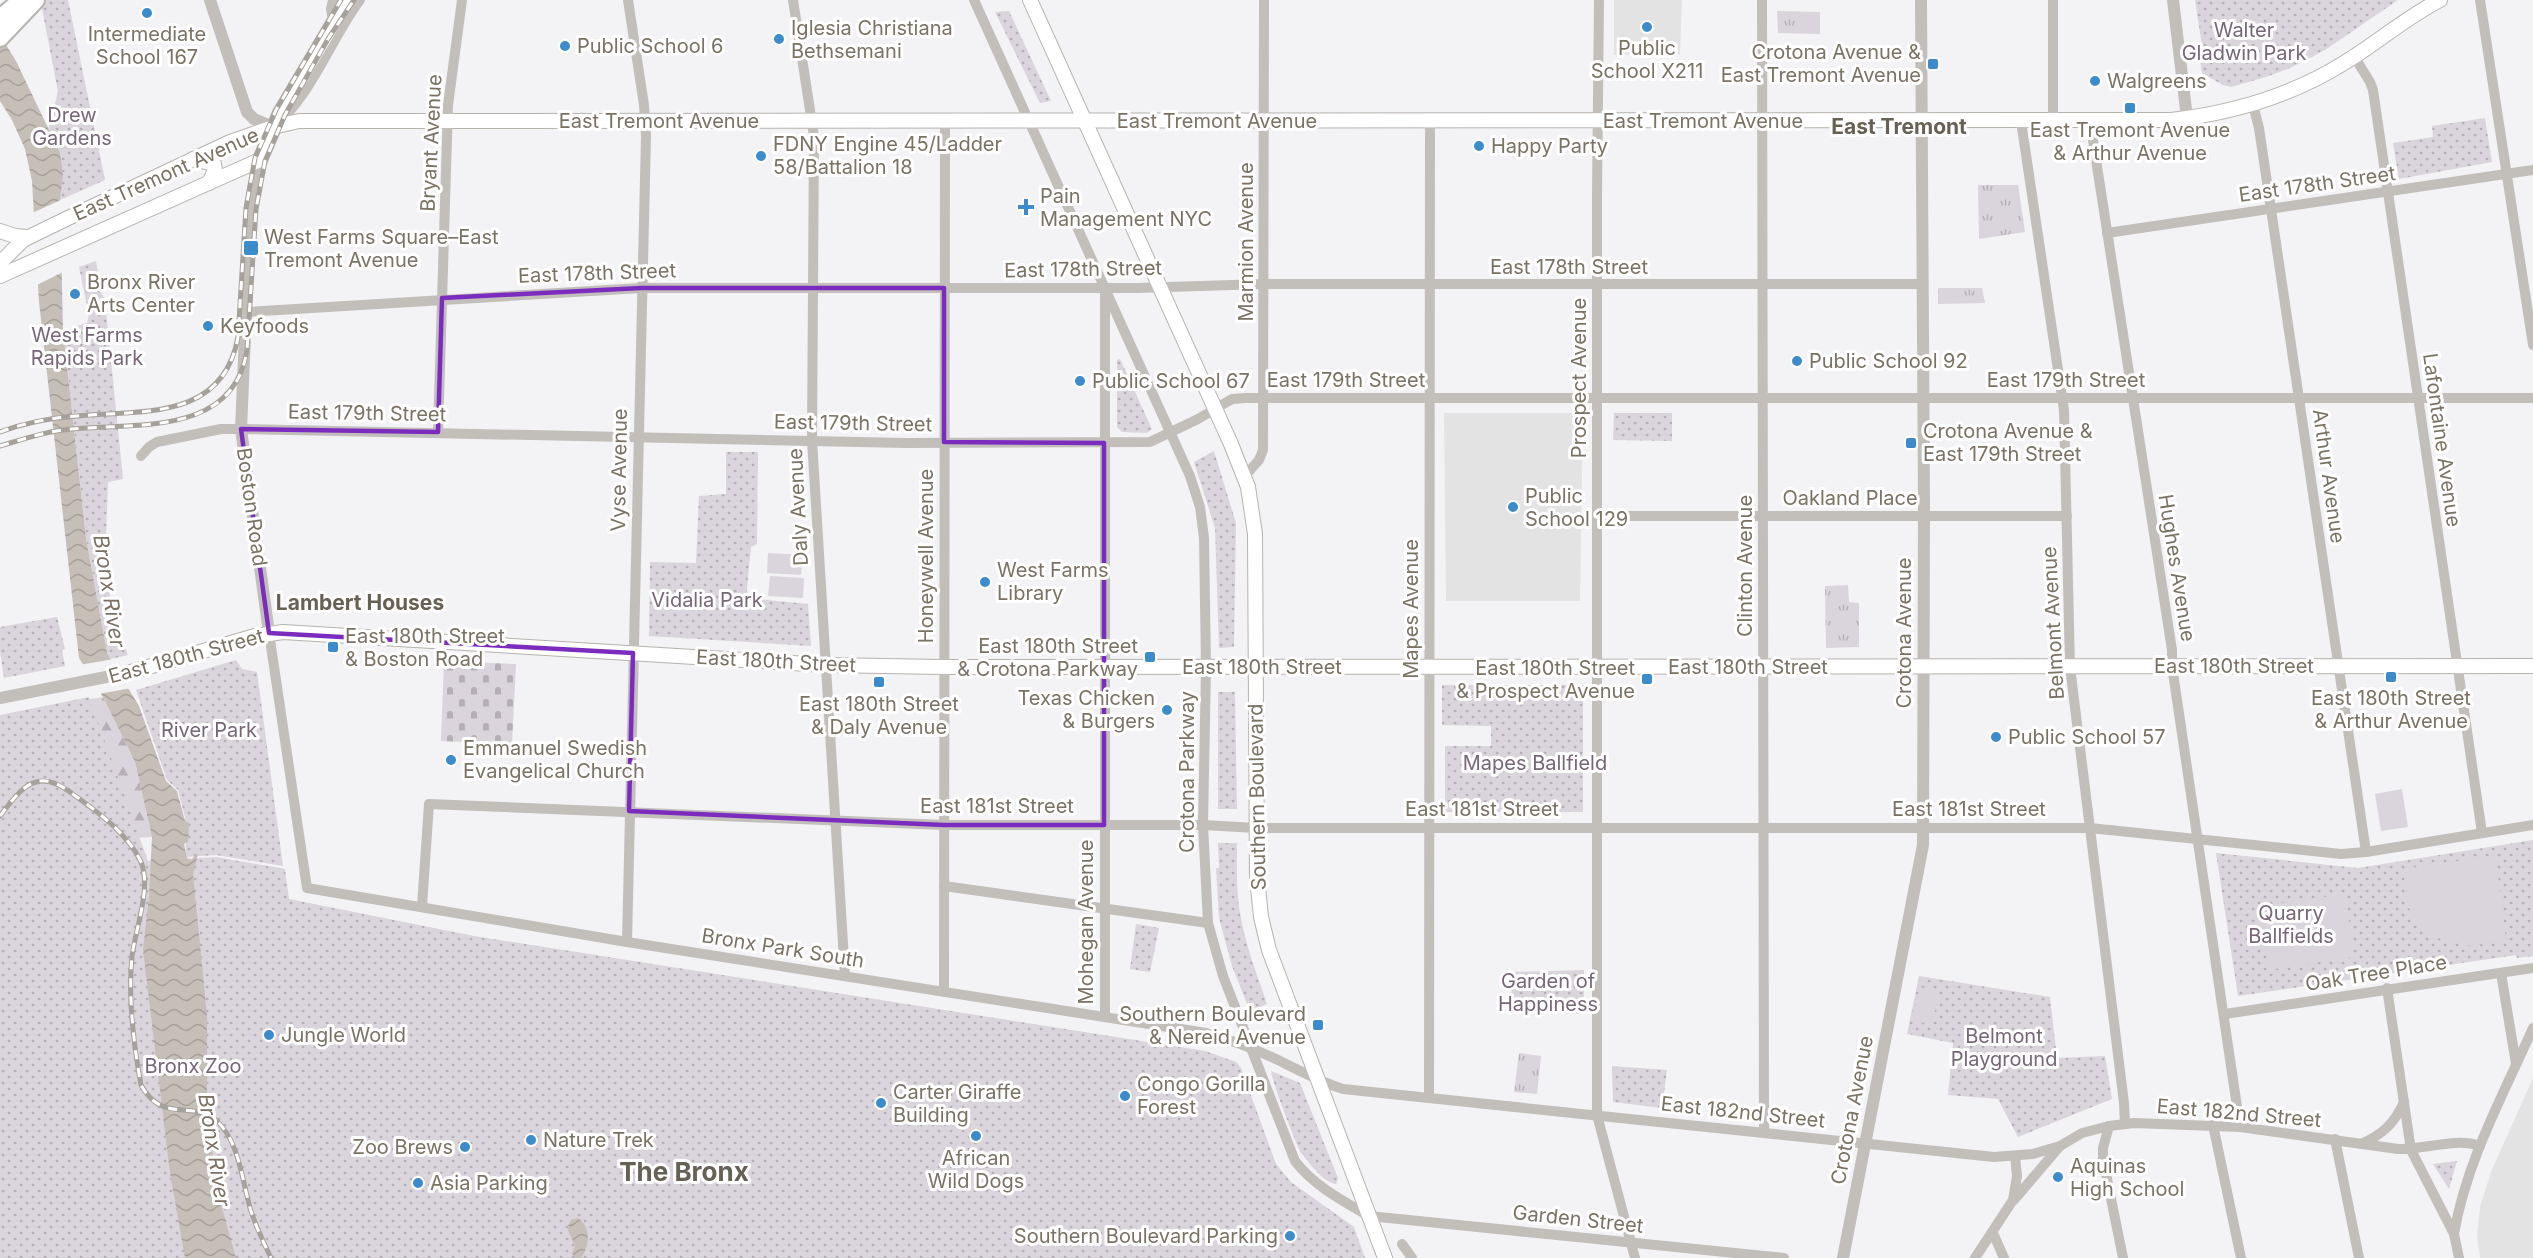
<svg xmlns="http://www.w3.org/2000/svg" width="2533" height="1258" font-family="Inter,sans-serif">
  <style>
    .built { fill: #e3e3e3 }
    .grass { fill: url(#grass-tufts) }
    .forest { fill: url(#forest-firs) }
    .cemetery { fill: url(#cemetery-stones) }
    .park { fill: url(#park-dots) }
    .pitch { fill: #dad4dc }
    .water { fill: url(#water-waves) }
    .pier { fill: #f3f2f5 }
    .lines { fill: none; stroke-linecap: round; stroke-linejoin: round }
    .secondary-casing { stroke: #b6b3ad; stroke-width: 16 }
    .primary-casing { stroke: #b6b4af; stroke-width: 20 }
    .minor { stroke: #c2bfbb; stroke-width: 10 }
    .tertiary { stroke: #c2bfbb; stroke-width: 12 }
    .secondary { stroke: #fff; stroke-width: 14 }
    .primary { stroke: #fff; stroke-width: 16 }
    .rail-casing { stroke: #a6a29b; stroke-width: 5 }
    .rail { stroke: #fff; stroke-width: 3; stroke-dasharray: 9; stroke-linecap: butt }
    .marked { fill: none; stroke: #7b2cbf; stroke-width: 4.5; stroke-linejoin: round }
    .poi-dot { fill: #3c8ccb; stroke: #fff; stroke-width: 2 }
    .labels { text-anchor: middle; stroke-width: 6; stroke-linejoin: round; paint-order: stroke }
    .poi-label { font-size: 20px; fill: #7a7264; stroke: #fff; text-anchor: start }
    .park-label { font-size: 20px; fill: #767; stroke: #fff }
    .street-label { font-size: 20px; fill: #7a7264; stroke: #fff }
    .neighbourhood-label { font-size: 21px; font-weight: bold; fill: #666055; stroke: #fff }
    .water-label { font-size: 21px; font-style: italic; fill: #7c6f64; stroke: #fff }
    .district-label { font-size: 26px; font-weight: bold; fill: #666055; stroke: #fff }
  </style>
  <defs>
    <pattern id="grass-tufts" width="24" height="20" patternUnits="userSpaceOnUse" patternTransform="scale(1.5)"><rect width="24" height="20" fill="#dad4dc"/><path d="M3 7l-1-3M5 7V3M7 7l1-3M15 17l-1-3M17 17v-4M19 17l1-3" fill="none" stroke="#b6b0b6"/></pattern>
    <pattern id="forest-firs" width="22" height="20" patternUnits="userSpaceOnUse" patternTransform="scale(1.5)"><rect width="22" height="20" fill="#dad4dc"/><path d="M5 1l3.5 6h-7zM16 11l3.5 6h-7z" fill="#b6b0b6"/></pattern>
    <pattern id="cemetery-stones" width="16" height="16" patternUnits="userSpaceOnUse" patternTransform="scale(1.5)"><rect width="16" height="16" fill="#dad4dc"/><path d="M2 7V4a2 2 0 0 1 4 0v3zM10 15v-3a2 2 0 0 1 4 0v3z" fill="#b6b0b6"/></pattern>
    <pattern id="park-dots" width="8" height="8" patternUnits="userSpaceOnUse" patternTransform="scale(1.5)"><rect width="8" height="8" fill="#dad4dc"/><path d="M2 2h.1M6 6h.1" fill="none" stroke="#b6b0b6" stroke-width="1.8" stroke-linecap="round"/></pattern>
    <pattern id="water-waves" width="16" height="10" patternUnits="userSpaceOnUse" patternTransform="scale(1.5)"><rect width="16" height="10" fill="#c6bfb8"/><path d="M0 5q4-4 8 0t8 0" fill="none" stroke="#a6a099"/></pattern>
  </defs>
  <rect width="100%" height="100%" fill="#f3f2f5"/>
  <g class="built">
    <polygon points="1614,0 1682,0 1680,54 1614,55"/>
    <polygon points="1444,413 1583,413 1580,601 1446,601"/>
    <polygon points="2533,1078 2533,1258 2480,1258 2477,1235 2480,1207 2491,1172"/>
  </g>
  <g class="grass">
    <polygon points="1777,11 1820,12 1820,34 1778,33"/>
    <polygon points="1978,185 2018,185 2025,232 1979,239"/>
    <polygon points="1938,288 1982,288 1985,303 1938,304"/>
    <polygon points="1848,585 1849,602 1859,603 1859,647 1826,648 1825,586"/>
    <polygon points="1519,1053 1541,1056 1537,1094 1514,1092"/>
  </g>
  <polygon class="forest" points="103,697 135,762 152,837 133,838 77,701"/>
  <polygon class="cemetery" points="444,661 516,664 512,744 441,741"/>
  <g class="park">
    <path d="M44,0H68L105,180L60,200C63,171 63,157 48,130L58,92L41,3Z"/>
    <polygon points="2195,0 2398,0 2325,50 2290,68 2266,77 2231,87 2223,85 2202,73 2199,53 2203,52"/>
    <polygon points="1009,11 1051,101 1040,103 995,12"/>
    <polygon points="2485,118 2492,162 2399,179 2393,143 2433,137 2432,126"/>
    <polygon points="96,261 101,292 105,301 123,479 108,482 105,567 113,613 128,655 111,659 107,653 86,538 63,330 87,323 89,315 79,267"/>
    <polygon points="1120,359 1152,429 1147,433 1122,432 1117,427 1117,360"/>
    <polygon points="1614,413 1672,413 1672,441 1613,440"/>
    <polygon points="1214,451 1236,523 1234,647 1219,648 1215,528 1194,462"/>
    <polygon points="726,452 758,452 757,544 751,547 746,598 808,604 811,646 649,636 650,562 696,563 699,496 726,494"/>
    <polygon points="57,617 65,649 62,650 65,666 4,678 0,652 0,627"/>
    <polygon points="236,660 242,669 257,672 283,866 216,855 186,857 185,817 178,790 167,780 136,690"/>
    <polygon points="1442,685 1583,685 1583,812 1445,812 1445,746 1491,746 1491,726 1442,725"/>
    <polygon points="1218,692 1235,692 1237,809 1218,809"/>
    <polygon points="89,697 148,861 216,857 285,869 289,899 474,936 1205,1051 1236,1062 1241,1068 1276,1164 1291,1182 1354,1227 1365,1258 0,1258 0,715"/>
    <polygon points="2533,840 2533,956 2517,958 2516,955 2238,996 2216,853 2358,868"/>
    <path d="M1218,843H1237C1237,866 1236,890 1240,913C1245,944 1257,974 1267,1004L1250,1011L1232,966L1219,918L1216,868H1219Z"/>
    <polygon points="1136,924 1159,928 1150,972 1130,969"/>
    <polygon points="1584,970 1584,1014 1512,1012 1511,972"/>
    <polygon points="1919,976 2050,997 2057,1058 2105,1056 2112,1099 2018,1137 1998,1099 1948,1095 1953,1043 1907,1034"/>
    <polygon points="1612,1066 1667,1070 1662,1108 1613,1102"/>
    <path d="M1271,1071L1300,1083L1338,1178L1336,1184C1323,1182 1310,1164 1302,1154C1297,1148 1271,1078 1271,1071Z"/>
    <polygon points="2457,1161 2449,1189 2433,1164"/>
  </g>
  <g class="pitch">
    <polygon points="768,553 803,555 801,575 767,573"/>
    <polygon points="770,576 804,578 803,598 768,596"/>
    <polygon points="2402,789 2408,827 2381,831 2375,794"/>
    <polygon points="2491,856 2496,860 2506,940 2471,946 2429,936 2408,907 2403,869"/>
    <polygon points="2345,894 2354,957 2268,970 2259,906"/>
    <polygon points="1920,987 1939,991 1932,1025 1913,1020"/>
  </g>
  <g class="water">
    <polygon points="0,35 16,61 60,153 63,175 60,200 63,330 86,538 107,653 139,706 166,781 177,791 185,821 189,823 188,842 184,844 187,858 192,860 195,854 198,854 193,874 207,1015 207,1108 218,1194 236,1258 185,1258 170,1173 143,950 149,896 152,837 135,762 103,697 79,658 39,302 32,181 25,149 12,120 0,101"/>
    <path d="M578,1218C591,1227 590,1246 581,1258H574L572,1253L575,1246L567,1228L571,1220Z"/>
  </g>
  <g class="pier">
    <polygon points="63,199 65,271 35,286 32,213"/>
    <polygon points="114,659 132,688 98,694 79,665"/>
  </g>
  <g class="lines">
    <defs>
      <g id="secondary">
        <polyline points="1030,0 1231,444 1248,487 1255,534 1257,878 1261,917 1269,950 1385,1258"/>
        <polyline points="193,159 214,164 215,170 209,183"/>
        <polyline points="0,231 15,236 28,237"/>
        <path d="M0,263L23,240L66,219L230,142L273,127L299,121L2171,120C2233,113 2291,96 2344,63C2377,43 2405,18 2440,0"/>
        <polyline points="0,276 260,160 280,113 347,0"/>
        <polyline points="131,672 255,636 283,632 825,665 943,667 2533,666"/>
      </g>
      <g id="primary">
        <polyline points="0,18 21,0"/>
        <polyline points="0,38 36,0"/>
      </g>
    </defs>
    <use href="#secondary" class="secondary-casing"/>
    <use href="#primary" class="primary-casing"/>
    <g class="minor">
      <polyline points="333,0 331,9 333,21"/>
      <polyline points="793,0 814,136 812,440 845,976"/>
      <path d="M974,0L1190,476L1200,507L1204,538L1206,667L1203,825L1208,923L1223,976L1295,1161C1314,1186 1343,1201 1369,1216L1784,1258"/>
      <polyline points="1599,0 1597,195 1597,1115 1635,1258"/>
      <polyline points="1762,0 1764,1132"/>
      <polyline points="2480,0 2533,345"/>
      <polyline points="2354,56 2370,82 2373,90 2482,833"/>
      <polyline points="2253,105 2259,128 2366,852"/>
      <polyline points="2021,121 2064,410 2070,667 2124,1103 2125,1124"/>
      <polyline points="2053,121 2053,0"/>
      <polyline points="2090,121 2172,650 2172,666 2240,1127"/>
      <path d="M275,125C310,98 332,37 360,0"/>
      <polyline points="2107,233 2533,170"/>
      <polyline points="1105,294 1105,1017"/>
      <polyline points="246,312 641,288 1137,288 1264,284 1922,284"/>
      <polyline points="438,432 448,105 462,0"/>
      <polyline points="141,456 149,447 157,442 221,429 241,429 906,443 1150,442 1198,419 1232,399 1246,398 2533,398"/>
      <polyline points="1244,477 1259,460 1263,450 1264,0"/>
      <polyline points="1598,516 2067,516"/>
      <path d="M269,633L307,888L627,942L1206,1033C1235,1041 1265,1053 1292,1067C1310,1076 1324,1083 1343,1089L1994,1157L2033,1154L2060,1146L2082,1133L2109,1126L2134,1123L2240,1127L2398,1149C2424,1150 2455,1137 2480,1146"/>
      <polyline points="944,886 1208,923"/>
      <polyline points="422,906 429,804 944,825 1203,825 1256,828 2090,828 2341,854 2366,852 2533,825"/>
      <polyline points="627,942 646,136 644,105 628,0"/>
      <polyline points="2501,973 2516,1064"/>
      <polyline points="2387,988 2411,1150 2454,1234 2459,1258"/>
      <polyline points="944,992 945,121"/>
      <polyline points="2225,1014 2533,968"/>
      <polyline points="1429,1098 1430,121"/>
      <polyline points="2213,1125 2241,1258"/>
      <polyline points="2109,1126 2103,1148 2103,1159 2123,1258"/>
      <polyline points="2335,1139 2359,1258"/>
      <path d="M2361,1144C2383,1134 2394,1124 2404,1102"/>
      <polyline points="2014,1200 2060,1146"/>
      <polyline points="1993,1233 2004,1258"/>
      <path d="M2454,1234C2466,1162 2503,1095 2533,1028"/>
      <polyline points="1402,1244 1412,1258"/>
      <polyline points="1975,1258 2013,1200 2017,1176 2015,1156"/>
    </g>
    <g class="tertiary">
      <polyline points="210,0 247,112 254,119 273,127"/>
      <polyline points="2173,0 2187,118"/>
      <polyline points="260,160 253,189 250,218 241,429 269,633"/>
      <polyline points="0,698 131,672"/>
      <polyline points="1843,1258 1923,845 1924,507 1921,0"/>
    </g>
    <use href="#secondary" class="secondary"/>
    <use href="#primary" class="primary"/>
    <defs>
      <g id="rail">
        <path d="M0,432C24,423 51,418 77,416C142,410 223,421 238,337L246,208L255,158L276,110L341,0"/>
        <path d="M0,446C24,439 47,431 72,429C137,423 234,436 247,350L256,209L265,161L285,115L328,39L354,0"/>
        <path d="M0,816C20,790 36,766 70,792C95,810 128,833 141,862C152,888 135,929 132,957C128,996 134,1047 141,1085C163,1125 194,1099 217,1121C240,1143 242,1182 251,1211C256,1227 264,1243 271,1258"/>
      </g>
    </defs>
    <use href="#rail" class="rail-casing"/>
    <use href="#rail" class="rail"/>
  </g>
  <path class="marked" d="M641,288H944V442L1104,443V825H944L629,811L633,653L269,633L241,429L438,432L442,298Z"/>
  <g class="poi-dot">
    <circle cx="147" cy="13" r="6"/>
    <circle cx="1647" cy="27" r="6"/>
    <circle cx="779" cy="39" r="6"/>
    <circle cx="565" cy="46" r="6"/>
    <rect x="1927" y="58" width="12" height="12" rx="3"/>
    <circle cx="2095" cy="81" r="6"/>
    <rect x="2124" y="102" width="12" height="12" rx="3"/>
    <circle cx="1479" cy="146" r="6"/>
    <circle cx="761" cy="156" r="6"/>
    <path d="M1023 198h6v6h6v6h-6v6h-6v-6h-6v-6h6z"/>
    <rect x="243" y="240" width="16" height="16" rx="3"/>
    <circle cx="75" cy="294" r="6"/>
    <circle cx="208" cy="326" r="6"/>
    <circle cx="1797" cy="361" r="6"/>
    <circle cx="1080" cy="381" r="6"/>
    <rect x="1905" y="437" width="12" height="12" rx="3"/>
    <circle cx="1513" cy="507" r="6"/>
    <circle cx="985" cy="582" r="6"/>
    <rect x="327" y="641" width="12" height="12" rx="3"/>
    <rect x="1144" y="651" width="12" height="12" rx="3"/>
    <rect x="2385" y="671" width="12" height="12" rx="3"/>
    <rect x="1641" y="673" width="12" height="12" rx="3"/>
    <rect x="873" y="676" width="12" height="12" rx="3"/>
    <circle cx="1167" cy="710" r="6"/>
    <circle cx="1996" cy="737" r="6"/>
    <circle cx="451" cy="760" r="6"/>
    <rect x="1312" y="1019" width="12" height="12" rx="3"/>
    <circle cx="269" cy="1035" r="6"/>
    <circle cx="1125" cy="1096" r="6"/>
    <circle cx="881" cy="1103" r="6"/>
    <circle cx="976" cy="1136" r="6"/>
    <circle cx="531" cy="1140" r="6"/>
    <circle cx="465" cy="1147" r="6"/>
    <circle cx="2058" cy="1177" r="6"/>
    <circle cx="418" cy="1183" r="6"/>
    <circle cx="1290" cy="1236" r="6"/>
  </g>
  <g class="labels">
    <g class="poi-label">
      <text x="791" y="35">Iglesia Christiana<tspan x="791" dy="23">Bethsemani</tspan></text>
      <text x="147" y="41" text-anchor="middle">Intermediate<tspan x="147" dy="23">School 167</tspan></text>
      <text x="577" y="53">Public School 6</text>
      <text x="1647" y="55" text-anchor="middle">Public<tspan x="1647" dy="23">School X211</tspan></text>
      <text x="1921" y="59" text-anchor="end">Crotona Avenue &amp;<tspan x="1921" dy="23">East Tremont Avenue</tspan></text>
      <text x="2107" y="88">Walgreens</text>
      <text x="2130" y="137" text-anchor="middle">East Tremont Avenue<tspan x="2130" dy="23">&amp; Arthur Avenue</tspan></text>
      <text x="773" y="151">FDNY Engine 45/Ladder<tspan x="773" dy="23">58/Battalion 18</tspan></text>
      <text x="1491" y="153">Happy Party</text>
      <text x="1040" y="203">Pain<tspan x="1040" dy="23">Management NYC</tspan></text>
      <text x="264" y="244">West Farms Square–East<tspan x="264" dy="23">Tremont Avenue</tspan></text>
      <text x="87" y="289">Bronx River<tspan x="87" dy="23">Arts Center</tspan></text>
      <text x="220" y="333">Keyfoods</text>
      <text x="1809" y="368">Public School 92</text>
      <text x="1092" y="388">Public School 67</text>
      <text x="1923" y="438">Crotona Avenue &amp;<tspan x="1923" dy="23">East 179th Street</tspan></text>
      <text x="1525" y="503">Public<tspan x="1525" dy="23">School 129</tspan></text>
      <text x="997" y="577">West Farms<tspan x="997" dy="23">Library</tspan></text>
      <text x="345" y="643">East 180th Street<tspan x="345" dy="23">&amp; Boston Road</tspan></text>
      <text x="1138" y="653" text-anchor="end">East 180th Street<tspan x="1138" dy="23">&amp; Crotona Parkway</tspan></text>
      <text x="1635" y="675" text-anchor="end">East 180th Street<tspan x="1635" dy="23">&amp; Prospect Avenue</tspan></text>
      <text x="1155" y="705" text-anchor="end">Texas Chicken<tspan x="1155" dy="23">&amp; Burgers</tspan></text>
      <text x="2391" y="705" text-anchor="middle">East 180th Street<tspan x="2391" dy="23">&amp; Arthur Avenue</tspan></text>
      <text x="879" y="711" text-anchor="middle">East 180th Street<tspan x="879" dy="23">&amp; Daly Avenue</tspan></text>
      <text x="2008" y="744">Public School 57</text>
      <text x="463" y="755">Emmanuel Swedish<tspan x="463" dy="23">Evangelical Church</tspan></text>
      <text x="1306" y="1021" text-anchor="end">Southern Boulevard<tspan x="1306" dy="23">&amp; Nereid Avenue</tspan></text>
      <text x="281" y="1042">Jungle World</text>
      <text x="1137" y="1091">Congo Gorilla<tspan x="1137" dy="23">Forest</tspan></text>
      <text x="893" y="1099">Carter Giraffe<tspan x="893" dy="23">Building</tspan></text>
      <text x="543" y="1147">Nature Trek</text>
      <text x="453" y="1154" text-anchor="end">Zoo Brews</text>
      <text x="976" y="1165" text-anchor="middle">African<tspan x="976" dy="23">Wild Dogs</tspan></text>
      <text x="2070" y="1173">Aquinas<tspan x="2070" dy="23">High School</tspan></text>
      <text x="430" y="1190">Asia Parking</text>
      <text x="1278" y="1243" text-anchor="end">Southern Boulevard Parking</text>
    </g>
    <g class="park-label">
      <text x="2244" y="37">Walter<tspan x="2244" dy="23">Gladwin Park</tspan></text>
      <text x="72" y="122">Drew<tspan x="72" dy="23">Gardens</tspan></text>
      <text x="87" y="342">West Farms<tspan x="87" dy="23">Rapids Park</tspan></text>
      <text x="707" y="607">Vidalia Park</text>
      <text x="209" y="737">River Park</text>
      <text x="1535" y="770">Mapes Ballfield</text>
      <text x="2291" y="920">Quarry<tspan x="2291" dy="23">Ballfields</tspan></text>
      <text x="1548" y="988">Garden of<tspan x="1548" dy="23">Happiness</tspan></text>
      <text x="2004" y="1043">Belmont<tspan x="2004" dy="23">Playground</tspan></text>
      <text x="193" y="1073">Bronx Zoo</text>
    </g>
    <g class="street-label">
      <text x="659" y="128">East Tremont Avenue</text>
      <text x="1217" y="128">East Tremont Avenue</text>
      <text x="1703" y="128">East Tremont Avenue</text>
      <text transform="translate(431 143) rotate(-87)" y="7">Bryant Avenue</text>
      <text transform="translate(166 174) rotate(-24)" y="7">East Tremont Avenue</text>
      <text transform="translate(2317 184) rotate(-8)" y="7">East 178th Street</text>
      <text transform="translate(1246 242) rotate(-90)" y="7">Marmion Avenue</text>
      <text x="1569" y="274">East 178th Street</text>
      <text transform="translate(1083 269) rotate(-1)" y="7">East 178th Street</text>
      <text transform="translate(597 273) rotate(-2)" y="7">East 178th Street</text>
      <text transform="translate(1579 378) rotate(-90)" y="7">Prospect Avenue</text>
      <text x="1346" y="387">East 179th Street</text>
      <text x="2066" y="387">East 179th Street</text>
      <text transform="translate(367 413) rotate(1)" y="7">East 179th Street</text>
      <text transform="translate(853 423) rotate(1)" y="7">East 179th Street</text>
      <text transform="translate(2442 440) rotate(82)" y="7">Lafontaine Avenue</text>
      <text transform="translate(619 470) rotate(-89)" y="7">Vyse Avenue</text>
      <text transform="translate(2329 476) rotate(82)" y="7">Arthur Avenue</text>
      <text x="1850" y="505">Oakland Place</text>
      <text transform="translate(252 507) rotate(82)" y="7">Boston Road</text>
      <text transform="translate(798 507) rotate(-93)" y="7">Daly Avenue</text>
      <text transform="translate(926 556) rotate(-90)" y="7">Honeywell Avenue</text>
      <text transform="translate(1745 566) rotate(-90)" y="7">Clinton Avenue</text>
      <text transform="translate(2177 568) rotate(81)" y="7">Hughes Avenue</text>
      <text transform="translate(1411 609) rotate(-90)" y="7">Mapes Avenue</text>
      <text transform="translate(2053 623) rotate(-93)" y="7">Belmont Avenue</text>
      <text transform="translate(1904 633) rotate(-90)" y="7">Crotona Avenue</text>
      <text transform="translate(186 656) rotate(-15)" y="7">East 180th Street</text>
      <text transform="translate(776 661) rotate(3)" y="7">East 180th Street</text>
      <text x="2234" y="673">East 180th Street</text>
      <text x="1262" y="674">East 180th Street</text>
      <text x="1748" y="674">East 180th Street</text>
      <text transform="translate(1187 772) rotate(-90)" y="7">Crotona Parkway</text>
      <text transform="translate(1257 797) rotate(-91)" y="7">Southern Boulevard</text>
      <text x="997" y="813">East 181st Street</text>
      <text x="1482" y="816">East 181st Street</text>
      <text x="1969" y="816">East 181st Street</text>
      <text transform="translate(1086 922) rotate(-90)" y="7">Mohegan Avenue</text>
      <text transform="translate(783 948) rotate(9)" y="7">Bronx Park South</text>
      <text transform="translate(2376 973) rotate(-9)" y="7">Oak Tree Place</text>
      <text transform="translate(1852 1110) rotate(-79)" y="7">Crotona Avenue</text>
      <text transform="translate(1743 1112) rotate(6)" y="7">East 182nd Street</text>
      <text transform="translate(2239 1113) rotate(5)" y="7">East 182nd Street</text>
      <text transform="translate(1578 1219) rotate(6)" y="7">Garden Street</text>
    </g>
    <g class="neighbourhood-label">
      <text x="1899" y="134">East Tremont</text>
      <text x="360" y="610">Lambert Houses</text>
    </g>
    <g class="water-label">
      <text transform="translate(109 591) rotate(81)" y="7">Bronx River</text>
      <text transform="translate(214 1150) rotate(81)" y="7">Bronx River</text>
    </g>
    <g class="district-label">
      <text x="684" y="1181">The Bronx</text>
    </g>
  </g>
</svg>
